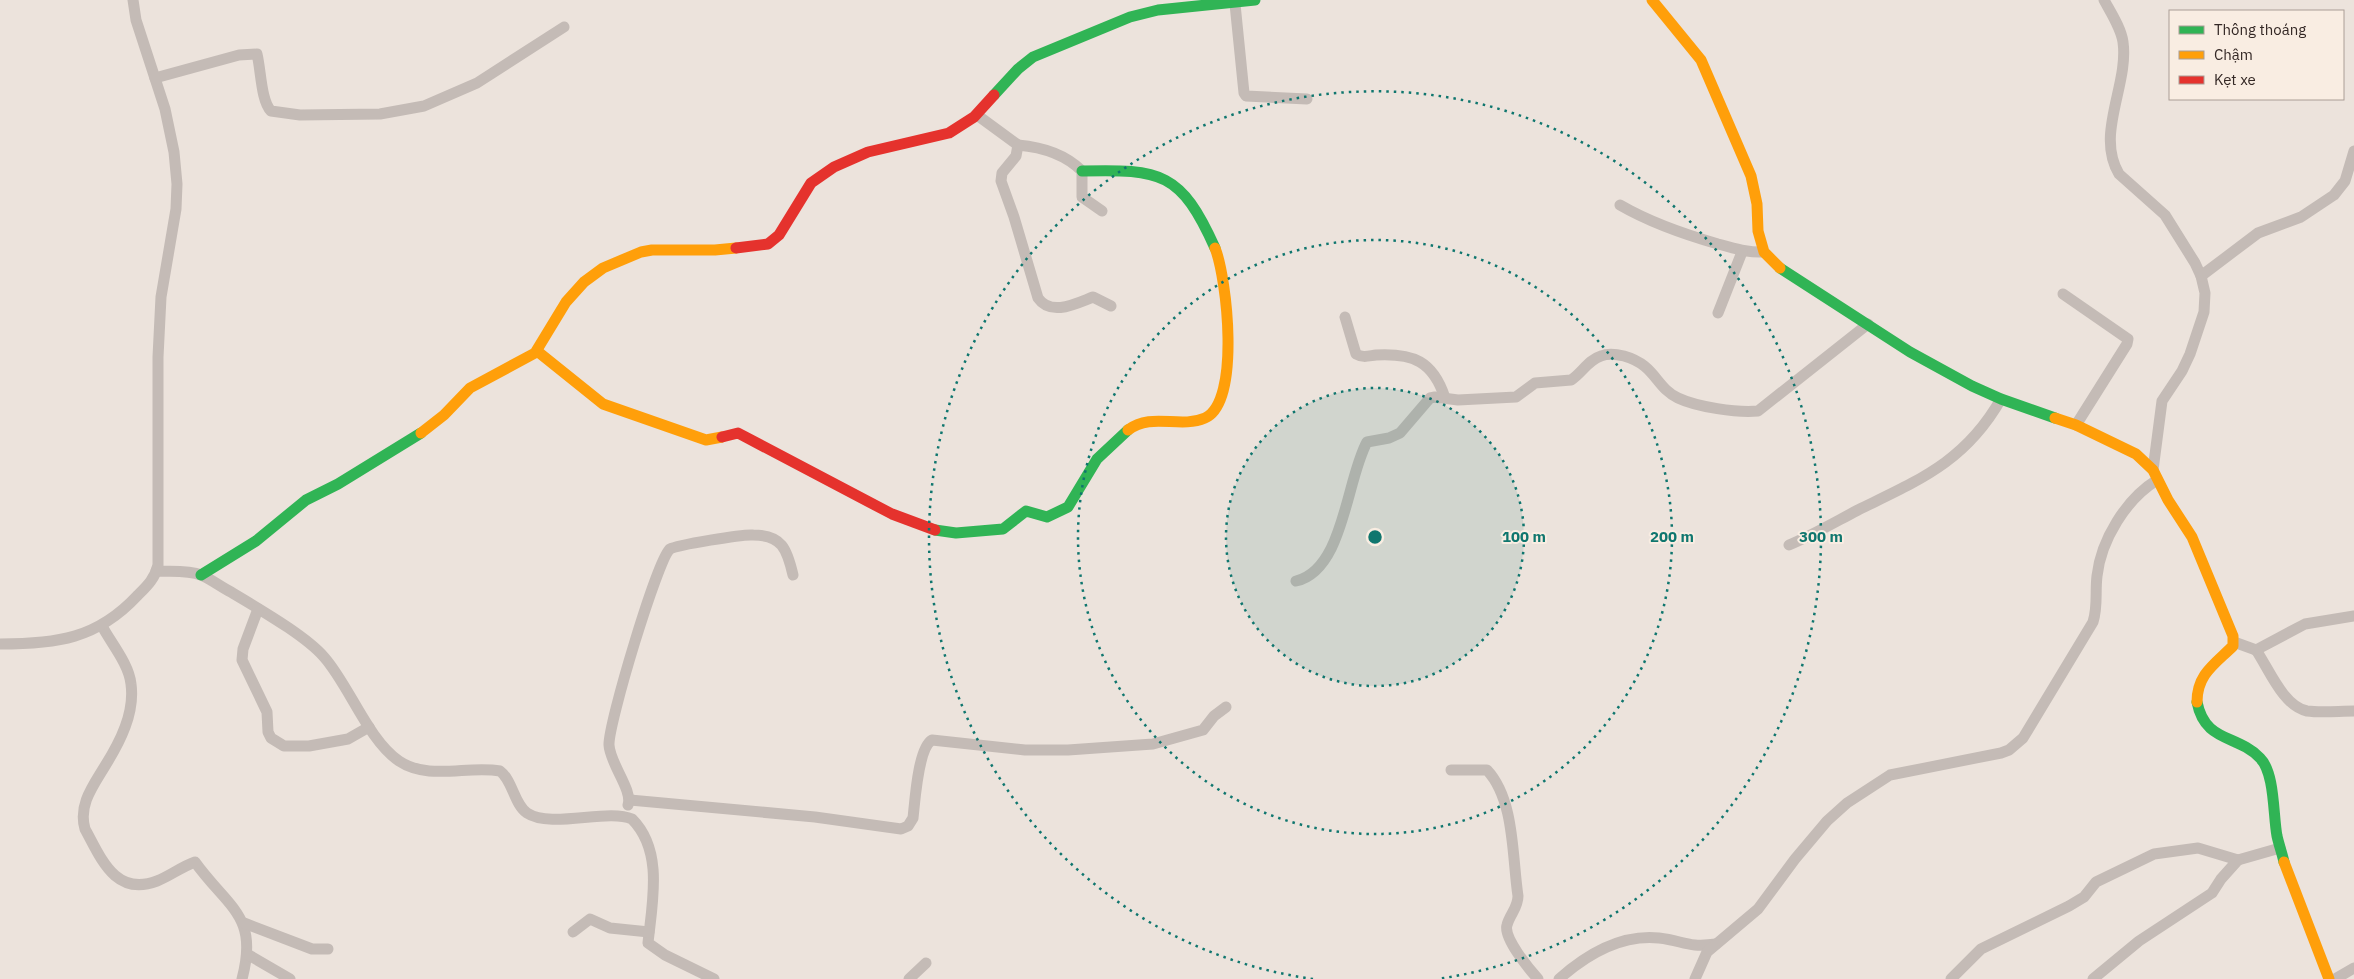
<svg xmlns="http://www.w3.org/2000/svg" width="2354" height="979" font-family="'IBM Plex Sans',sans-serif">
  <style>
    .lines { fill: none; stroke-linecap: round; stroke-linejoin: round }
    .street { stroke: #c4bbb6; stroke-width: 11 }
    .fast { stroke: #30b455; stroke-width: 11 }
    .slow { stroke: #ff9f0a; stroke-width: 11 }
    .jam { stroke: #e5322d; stroke-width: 11 }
    .ring { fill: none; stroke: #0f766e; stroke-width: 2.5; stroke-dasharray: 2.5 5 }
    .centre { fill: #0f766e; stroke: #f9ede2; stroke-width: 2.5 }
    .ring-label { font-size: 15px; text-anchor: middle; font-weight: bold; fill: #0f766e; stroke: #f9ede2; stroke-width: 4; stroke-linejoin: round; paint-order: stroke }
  </style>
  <rect width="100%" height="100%" fill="#ece3dc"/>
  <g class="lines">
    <g class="street">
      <path d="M2104,0C2111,13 2121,28 2123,42C2129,85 2095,134 2119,174L2165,215L2195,263L2201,276L2205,293L2204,312L2190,354L2182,371L2162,401L2153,470"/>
      <polyline points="1235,4 1244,93 1246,96 1307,99"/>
      <path d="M155,78L239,55L257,54C261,70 261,101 271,111L300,115L380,114L424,106L477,83L564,27"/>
      <path d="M977,115L1018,145L1016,156L1002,173L1001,181L1014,217L1038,298C1051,317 1077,303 1093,297L1111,306"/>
      <path d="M1018,145C1041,147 1065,154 1082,171V197L1102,211"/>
      <path d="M1620,205C1651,223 1683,234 1718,244C1734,248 1747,253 1764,252"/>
      <polyline points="2201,276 2258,233 2301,217 2334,195 2345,181 2354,151"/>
      <polyline points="2063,294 2128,339 2127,344 2076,425"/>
      <polyline points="1718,313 1742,252"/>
      <path d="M1345,317L1356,354C1363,358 1368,356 1376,355C1413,353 1433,361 1445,398"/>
      <path d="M1789,545C1813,535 1835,522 1858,510C1919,480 1965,462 2001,399"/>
      <path d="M156,571C170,572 188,570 201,575C211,579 221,587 231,592C257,608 305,635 324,657C349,685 368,740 399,761C429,781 468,765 500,771C513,781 514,804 527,813C551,829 608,808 632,819C664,851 652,903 648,943L665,955L714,979"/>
      <path d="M1296,581C1344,570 1346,480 1367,442L1389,438L1400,433L1430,398L1435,397L1458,400L1516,397L1535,383L1571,380C1582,373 1588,360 1601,356C1608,353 1616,354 1624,356C1656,365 1655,387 1678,398C1697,407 1737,413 1758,411L1868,324"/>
      <polyline points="258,609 243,649 242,660 267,712 268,732 271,738 284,746 309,746 348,739 369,727"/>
      <path d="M102,626C111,643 129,664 131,684C135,713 120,742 105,766C93,786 78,805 85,829C101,858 115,897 157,881C170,876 181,867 195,862C228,908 259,915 242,979"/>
      <polyline points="2234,642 2256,650 2305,624 2354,616"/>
      <path d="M0,644C56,644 97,639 137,596C146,587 155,579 158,565V357L161,297L176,209L177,184L174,152L165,109L136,20L133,0"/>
      <path d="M2256,650C2269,669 2283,706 2307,711C2322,713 2339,711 2354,711"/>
      <path d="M1451,770H1487C1515,800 1512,857 1518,896C1518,908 1510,914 1507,925C1503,938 1530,970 1538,979"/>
      <path d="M630,800L815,817L901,829L908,826L913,818C915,801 918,748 932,740L1025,750H1068L1153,744L1203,730L1214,716L1226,707"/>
      <path d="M628,805C633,790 610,764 609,745C608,724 658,558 670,549C677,545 743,534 753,535C782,535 787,549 793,575"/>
      <polyline points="244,923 312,949 328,949"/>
      <polyline points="573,932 590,919 610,928 649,932"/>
      <polyline points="247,954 290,979"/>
      <polyline points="909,979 926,963"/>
      <path d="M1559,979C1586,955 1621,934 1659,938C1684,941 1688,948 1716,944"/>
      <path d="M1695,979L1707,952L1758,909L1795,859L1827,821L1847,803L1890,775L2001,753L2009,750L2023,738L2093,622C2098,607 2095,592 2097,576C2101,540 2126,499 2157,480"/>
      <polyline points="1951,979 1981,949 2069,906 2084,897 2096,882 2154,854 2198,848 2238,860 2280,848"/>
      <polyline points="2093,979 2139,941 2212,893 2221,879 2238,860"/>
      <polyline points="2335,979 2354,968"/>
    </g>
    <g class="fast">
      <polyline points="994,95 1018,69 1033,57 1130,17 1158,10 1255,0"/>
      <path d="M1082,171C1161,169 1181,172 1215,248"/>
      <polyline points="1780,268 1910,352 1972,386 2001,399 2055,418"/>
      <polyline points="935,530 956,533 1003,529 1026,511 1047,517 1068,507 1097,459 1128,430"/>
      <polyline points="201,575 256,541 306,500 338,484 421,433"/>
      <path d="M2197,702C2205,743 2237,734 2260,758C2275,773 2273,815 2277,836C2279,845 2282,853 2284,862"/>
    </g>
    <g class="slow">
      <polyline points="1652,0 1701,60 1751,176 1757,204 1758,231 1764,252 1780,268"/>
      <polyline points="537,351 603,404 706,440 722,437"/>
      <path d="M2055,418L2076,425L2136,454L2153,470L2168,500L2192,537L2233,636V646C2215,664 2197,674 2197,702"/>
      <path d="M1128,430C1152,412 1179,429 1205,418C1241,402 1227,278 1215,248"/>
      <polyline points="421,433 444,415 470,388 535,353 566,302 584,282 603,268 641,252 652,250 715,250 736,248"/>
      <polyline points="2284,862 2329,979"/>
    </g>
    <g class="jam">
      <polyline points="736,248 768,244 779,235 811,183 834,167 868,152 949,133 974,117 994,95"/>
      <polyline points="722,437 738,433 892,514 935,530"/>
    </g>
  </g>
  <circle cx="1375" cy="537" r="149" fill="#0f766e" fill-opacity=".12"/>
  <g class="ring">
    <circle cx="1375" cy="537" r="149"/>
    <circle cx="1375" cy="537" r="297"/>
    <path d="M1313 979A446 446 0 1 1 1437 979"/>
  </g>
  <circle cx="1375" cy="537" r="8" class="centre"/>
  <g class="ring-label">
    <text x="1524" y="542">100 m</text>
    <text x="1672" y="542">200 m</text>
    <text x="1821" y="542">300 m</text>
  </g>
  <rect x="2169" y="10" width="175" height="90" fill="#f9ede2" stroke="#aa9e96"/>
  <rect x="2179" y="26" width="25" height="8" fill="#30b455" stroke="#aa9e96"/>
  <text x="2214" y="35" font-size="15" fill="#342825">Thông thoáng</text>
  <rect x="2179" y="51" width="25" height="8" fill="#ff9f0a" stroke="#aa9e96"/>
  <text x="2214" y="60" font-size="15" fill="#342825">Chậm</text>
  <rect x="2179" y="76" width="25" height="8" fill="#e5322d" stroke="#aa9e96"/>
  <text x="2214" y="85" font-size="15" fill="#342825">Kẹt xe</text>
</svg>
